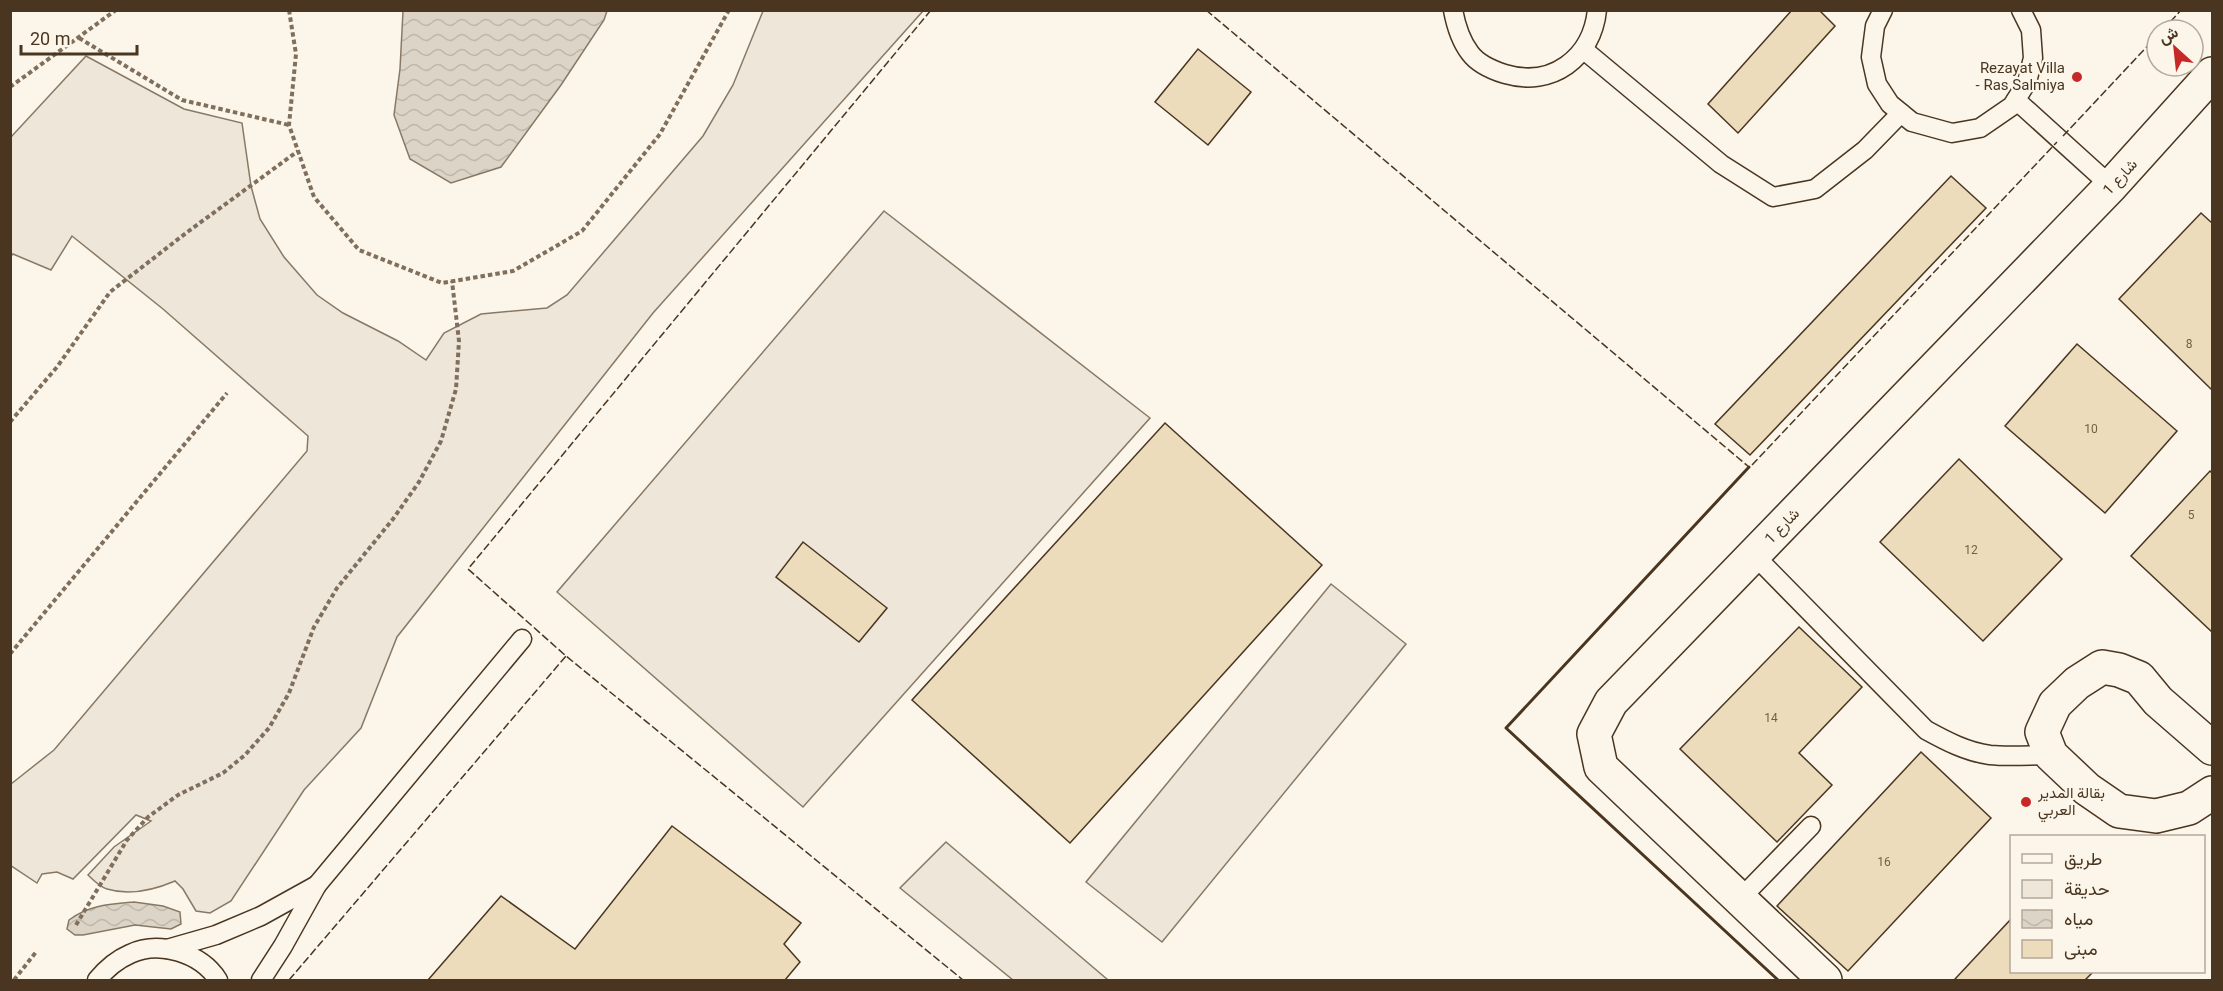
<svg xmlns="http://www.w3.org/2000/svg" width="2223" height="991" font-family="Roboto,Vazirmatn,sans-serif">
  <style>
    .green { fill: #ede6d9; stroke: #887966; stroke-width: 1.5 }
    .water { fill: url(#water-waves); stroke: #887966; stroke-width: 1.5 }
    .building { fill: #ecdcbc; stroke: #4a3520; stroke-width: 1.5 }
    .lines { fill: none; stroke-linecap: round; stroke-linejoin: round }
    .lane-casing { stroke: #4a3520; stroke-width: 21 }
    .street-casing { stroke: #4a3520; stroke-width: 36 }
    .path { stroke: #7f6f5c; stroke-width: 4; stroke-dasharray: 4.5 3; stroke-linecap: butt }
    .lane { stroke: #fbf6e9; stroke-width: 18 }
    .street { stroke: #fbf6e9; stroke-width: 33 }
    .fence { stroke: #4a3520; stroke-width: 1.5; stroke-dasharray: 8 3; stroke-linecap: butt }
    .wall { stroke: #4a3520; stroke-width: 3 }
    .poi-dot { fill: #c62828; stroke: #fbf6e9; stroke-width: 2 }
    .labels { text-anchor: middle; stroke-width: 4.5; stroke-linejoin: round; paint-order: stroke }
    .number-label { font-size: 12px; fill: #725f47 }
    .poi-label { font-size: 15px; fill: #4a3520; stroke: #fbf6e9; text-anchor: end }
    .street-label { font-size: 15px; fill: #4a3520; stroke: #fbf6e9 }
  </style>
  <defs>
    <pattern id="water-waves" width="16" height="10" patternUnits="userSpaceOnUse" patternTransform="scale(1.5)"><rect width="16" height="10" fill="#dcd4c6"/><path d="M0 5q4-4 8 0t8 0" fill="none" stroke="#beb7aa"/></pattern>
  </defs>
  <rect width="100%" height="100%" fill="#fbf6e9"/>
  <g class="green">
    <path d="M763,11H923L653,313L397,637L361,728L304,790L231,901L210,913L196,911L183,889L175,881C154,890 130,896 107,889C100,887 93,880 88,875L114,847L151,821L136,815L73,879L57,872L42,874L37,883L10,865L11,784L54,750L307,451L308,436L163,309L72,236L51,270L13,254L11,256V137L86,56L184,109L242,123L251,186L260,219L284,257L317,295L343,313L398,341L426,360L444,333L481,314L547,308L567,295L703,136L733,85Z"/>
    <polygon points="884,211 1150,418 803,807 557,592"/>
    <polygon points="1331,584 1406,644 1162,942 1086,882"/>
    <polygon points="946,842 1108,980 1013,980 900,888"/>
  </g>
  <g class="water">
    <polygon points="403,11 403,10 607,11 604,20 561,85 501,167 451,183 410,159 394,115 400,69"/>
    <path d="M134,902L163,906L180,912L181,924L171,929L135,925L83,935H75L67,929L69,920C89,905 110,904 134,902Z"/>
  </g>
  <g class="building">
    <polygon points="1792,10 1819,10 1835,26 1738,133 1708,104"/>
    <polygon points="1198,49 1251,92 1208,145 1155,102"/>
    <polygon points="1951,176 1986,208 1750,455 1715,424"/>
    <polygon points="2201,213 2212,223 2212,390 2119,299"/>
    <polygon points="2077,344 2177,431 2105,513 2005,426"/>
    <polygon points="1165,423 1322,565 1070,843 912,700"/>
    <polygon points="1959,459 2062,559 1983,641 1880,542"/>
    <polygon points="2210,471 2212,473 2212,632 2131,556"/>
    <polygon points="803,542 887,608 859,642 776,577"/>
    <polygon points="1799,627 1862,687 1799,753 1832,785 1777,842 1680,749"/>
    <polygon points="1921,752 1991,818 1848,971 1777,906"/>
    <polygon points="672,826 801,923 784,944 800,962 785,980 428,980 501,896 575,949"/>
    <polygon points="2012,918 2012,972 2093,972 2085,980 1957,980 1955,979"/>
  </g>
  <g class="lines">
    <defs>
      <g id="lane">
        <path d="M1453,10C1456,26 1460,40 1470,53C1478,64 1492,70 1505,74C1552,88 1592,58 1597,10"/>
        <polyline points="1883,10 1875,26 1871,57 1877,84 1890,104 1912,122 1952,133 1980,128 2012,106 2027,82 2033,58 2031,30 2021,10"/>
        <polyline points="1584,50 1721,164 1773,197 1815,189 1865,150 1901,113"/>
        <polyline points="2016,100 2111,186"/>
        <path d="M1754,555L1926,730C1946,741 1967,752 1990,755C2010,757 2031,755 2051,755"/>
        <polyline points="1740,899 1811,826"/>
        <polyline points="167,949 216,935 261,916 317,885"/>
        <path d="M97,980C106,969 116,960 130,954C159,940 201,953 218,980"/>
        <polyline points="261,980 283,946 317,885 522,639"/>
      </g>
      <g id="street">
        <polyline points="2212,748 2158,701 2139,678 2119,670 2102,667 2077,683 2055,704 2042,732 2051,755 2087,789 2119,811 2156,816 2189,808 2212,793"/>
        <polyline points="1825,980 1601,767 1594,734 1611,702 2111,186 2212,74"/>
      </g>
    </defs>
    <use href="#lane" class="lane-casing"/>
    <use href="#street" class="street-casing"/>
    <g class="path">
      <polyline points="289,10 296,54 289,125 314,197 359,250 442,283 513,271 582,231 660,134 729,10"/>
      <polyline points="79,38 182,100 289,125"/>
      <polyline points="10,87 116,10"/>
      <polyline points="10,422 57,367 110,292 186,233 298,151"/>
      <polyline points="10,654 227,393"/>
      <polyline points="76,925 127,840 148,817 178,795 223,773 245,755 269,728 289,693 314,627 337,588 393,519 419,482 441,441 456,389 459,341 452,281"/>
      <polyline points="14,980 36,952"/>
    </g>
    <use href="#lane" class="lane"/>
    <use href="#street" class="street"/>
    <g class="fence">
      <polyline points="931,10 468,569 566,656 963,980"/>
      <polyline points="1206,10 1749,467"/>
      <polyline points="2163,30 2181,10"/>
      <polyline points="2063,136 2157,36"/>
      <polyline points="1752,465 2057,142"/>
      <polyline points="289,980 566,656"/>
    </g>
    <polyline class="wall" points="1749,467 1506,728 1778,980"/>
  </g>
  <g class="poi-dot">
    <circle cx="2077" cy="77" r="6"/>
    <circle cx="2026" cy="802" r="6"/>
  </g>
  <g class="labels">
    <g class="number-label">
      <text x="2189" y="348">8</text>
      <text x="2091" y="433">10</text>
      <text x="2191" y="519">5</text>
      <text x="1971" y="554">12</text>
      <text x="1771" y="722">14</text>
      <text x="1884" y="866">16</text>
    </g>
    <g class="poi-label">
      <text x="2065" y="73">Rezayat Villa<tspan x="2065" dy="17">- Ras Salmiya</tspan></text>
      <text x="2038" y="798" text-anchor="start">بقالة المدير<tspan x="2038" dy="17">العربي</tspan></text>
    </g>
    <g class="street-label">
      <text transform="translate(2120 177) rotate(-47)" y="5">شارع 1</text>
      <text transform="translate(1782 526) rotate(-46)" y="5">شارع 1</text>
    </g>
  </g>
  <rect width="2223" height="991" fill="none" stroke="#4a3520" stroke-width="24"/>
  <rect x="2010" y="835" width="195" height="138" fill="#fbf6e9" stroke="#b4a999" stroke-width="1.5"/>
  <rect x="2022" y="854" width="30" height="9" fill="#fbf6e9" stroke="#b4a999" stroke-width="1.5"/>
  <text x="2064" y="865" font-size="18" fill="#4a3520">طريق</text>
  <rect x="2022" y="880" width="30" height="18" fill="#ede6d9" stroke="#b4a999" stroke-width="1.5"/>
  <text x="2064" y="895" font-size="18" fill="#4a3520">حديقة</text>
  <rect x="2022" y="910" width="30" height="18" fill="url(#water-waves)" stroke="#b4a999" stroke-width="1.5"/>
  <text x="2064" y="925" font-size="18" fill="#4a3520">مياه</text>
  <rect x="2022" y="940" width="30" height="18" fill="#ecdcbc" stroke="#b4a999" stroke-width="1.5"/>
  <text x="2064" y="955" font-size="18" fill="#4a3520">مبنى</text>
  <g transform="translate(2175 48) rotate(333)"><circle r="28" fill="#fbf6e9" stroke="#b4a999" stroke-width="1.5"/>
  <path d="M0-4.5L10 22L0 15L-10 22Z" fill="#c62828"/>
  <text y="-9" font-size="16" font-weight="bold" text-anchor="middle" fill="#4a3520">ش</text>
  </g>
  <path d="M21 45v9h116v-9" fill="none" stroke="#4a3520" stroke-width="3"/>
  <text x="30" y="45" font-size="18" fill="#4a3520" stroke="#fbf6e9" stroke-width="4.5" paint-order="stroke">20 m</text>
</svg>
